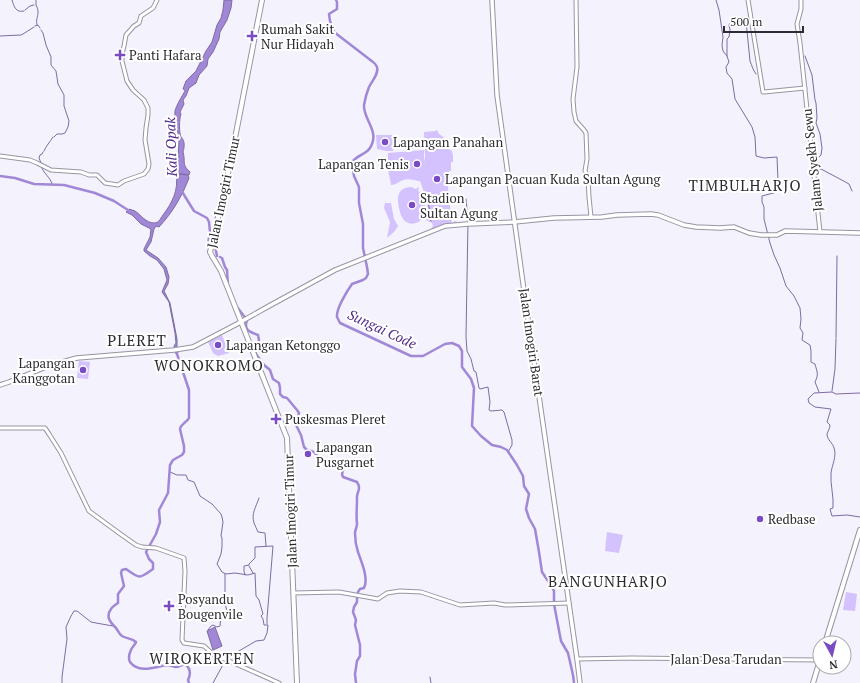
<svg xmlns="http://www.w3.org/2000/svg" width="860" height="683" font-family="'PT Serif',serif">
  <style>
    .green { fill: #d3c2fd }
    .water { fill: #a088d6; stroke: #7e6ca4 }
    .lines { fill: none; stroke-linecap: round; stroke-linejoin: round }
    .stream { stroke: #7e6ca4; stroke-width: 1 }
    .river { stroke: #a088d6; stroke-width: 2.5 }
    .tertiary-casing { stroke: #9895a2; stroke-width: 5 }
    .secondary-casing { stroke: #9895a2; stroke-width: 5.5 }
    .primary-casing { stroke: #9895a2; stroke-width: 6 }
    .tertiary { stroke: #fff; stroke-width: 3 }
    .secondary { stroke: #fff; stroke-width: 3.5 }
    .primary { stroke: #fff; stroke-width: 4 }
    .poi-dot { fill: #7a4cc4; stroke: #fff; stroke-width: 1.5 }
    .labels { text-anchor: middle; stroke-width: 4; stroke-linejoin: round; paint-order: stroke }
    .poi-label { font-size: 13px; fill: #2d2b31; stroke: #fff; text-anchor: start }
    .street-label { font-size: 13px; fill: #2d2b31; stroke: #fff }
    .water-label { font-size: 14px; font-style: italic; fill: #512c88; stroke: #fff }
    .quarter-label { font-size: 15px; letter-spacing: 1px; fill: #2d2b31; stroke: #fff }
  </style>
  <rect width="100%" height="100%" fill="#f4f2fd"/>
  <g class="green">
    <path d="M436,130H437L439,134L446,139C448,147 444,146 452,151L453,156V162H451V171H449V177L447,178L451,215L452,224L453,222L456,221L457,223L435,229L434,228L431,229L433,226L432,223L426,220C430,204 425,196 420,181C415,181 409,178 403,180C398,182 396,185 391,185C390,179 389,175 388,169C388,164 388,158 388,153L424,150V162L425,157L424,132L436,131Z"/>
    <polygon points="376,135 394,135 393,151 386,151 377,149"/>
    <path d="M411,187L416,189L418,187L419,188L418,190C426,200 427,207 424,219H422C417,225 406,226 402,217C400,214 400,211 399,208C397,197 397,188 411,187Z"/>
    <polygon points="385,201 386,202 385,202 385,203 391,203 394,219 398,226 394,232 387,238 390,222 384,208 385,202"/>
    <polygon points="222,335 229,353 218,356 213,353 208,342"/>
    <polygon points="79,361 90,362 88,379 77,378"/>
    <polygon points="607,532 623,535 619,553 605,551"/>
    <polygon points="846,592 857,594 855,611 843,610"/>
  </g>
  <g class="water">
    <path d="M224,0H232L231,8L227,20L220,32L219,39L213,52L208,59L207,66L199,75L196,83L189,88L186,96L183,100L184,104L180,112L181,114C179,119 179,133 181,137C182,138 183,139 183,140C185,143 184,149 183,152C186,162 181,164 190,172L189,175L175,173V171L176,170L178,171V169C177,159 179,149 179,140C178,130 174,121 175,111C176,106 182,96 185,91V90L183,89L186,81L196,71L206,51L212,42L217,25L221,18L223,10Z"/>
    <path d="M176,174L188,175L189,178C182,196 173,212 159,227L156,226L154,229L151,242L146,250L158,258L166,267L169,277L168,284L164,291L170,303L177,339V348L178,353L176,354L174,346L176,343L175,333L169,302L162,292L167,280L164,269L157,260L150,256L144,251V249L150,237L151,229L141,224L132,215L126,212L129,209C131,210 133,210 135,211C141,215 146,223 154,223C159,223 160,219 163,215C172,203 179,190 176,174Z"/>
    <polygon points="215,627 222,646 213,650 207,631"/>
  </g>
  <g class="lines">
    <g class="stream">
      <path d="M12,0C14,7 16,13 24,11"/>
      <path d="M36,0V5C41,14 35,17 37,25"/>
      <path d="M716,0L719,10L723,37L722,45L723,51L727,56L729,62L726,67L727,73L732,79L735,99L752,127L755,137L756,156L764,158L777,157L778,181L777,192L762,196V202L764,207V219L770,243L774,255L780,268L786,286L794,296L800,308L801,319L800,328L803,333L802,340L810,345L811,351V362L815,364C817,372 819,374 815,382L819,392"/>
      <polyline points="25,10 30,6 34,5"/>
      <polyline points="35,26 38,25 40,28"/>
      <polyline points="41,30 43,33 46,45 51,57 51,65 56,71 58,84 64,95 64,106 69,121 68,127 65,133 62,134 57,134 54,137"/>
      <polyline points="0,36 21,35 23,34 34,27"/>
      <path d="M727,56V39L729,37L730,30L729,25L730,23L735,21H746L750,61C752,66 753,70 756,74"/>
      <polyline points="805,56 812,75 815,100 816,103 817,118 816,123 820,134 822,148 821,155 814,162"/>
      <path d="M44,151C46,146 50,142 53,137"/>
      <polyline points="41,163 39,158 40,155 42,154 43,152"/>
      <path d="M41,166C43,173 51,178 52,184"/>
      <polyline points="815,170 821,169 838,178 849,184 852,191"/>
      <polyline points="425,193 428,200 431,221"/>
      <polyline points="466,199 468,221 466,337 467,351 471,359 474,371 476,372 479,388 480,389 488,387 490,402 489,410 491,411 502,410 504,412 512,440 512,445 508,452"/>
      <polyline points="836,338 837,256"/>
      <polyline points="832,391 835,369 836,339"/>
      <path d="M860,393L836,394L832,392L814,393L808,399L809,403L815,407L831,409L827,422L830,425C830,428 828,431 827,434C827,440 833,443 834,448C837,456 832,465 831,473C830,484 834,496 833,508L830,509L832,516L847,515L860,517"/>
      <polyline points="170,472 177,475 186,475 188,480 194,482 200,496 212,504 221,514 222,517 223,522 221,536 222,538 222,547 221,554 217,564 222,572 226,574 235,573 248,575 255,573 256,596 259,600 263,614 261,616 263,619 264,625 268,625 267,633 264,640 256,641 227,658"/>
      <path d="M259,498C256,507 251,514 254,523C255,526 257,529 258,532L265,533L266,546"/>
      <polyline points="249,566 253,573"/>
      <polyline points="245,575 244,571 244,566 249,565 249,564 255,558 255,547 273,546 267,618 267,624"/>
      <polyline points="208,630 211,626 213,625 217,627 220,626 221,614 228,615 223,596 225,593 225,574"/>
      <polyline points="430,677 431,683"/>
      <polyline points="62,683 62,677 67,639 66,627 71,616 74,611 77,611 91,622 96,623 113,626"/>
      <polyline points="213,683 225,661"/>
    </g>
    <g class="river">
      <path d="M336,0L337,2V9L329,14L330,21L334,32L373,62C375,63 376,65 377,67C379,74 372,81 369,87C367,92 365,99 364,105C363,118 378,130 372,144C368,155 359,153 352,162L354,176L359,187V203L363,224V248L367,267L368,274L366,278L363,280L352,284C347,291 336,309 337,317C338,319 339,321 340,323L411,356H423L445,344L452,343L459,346L462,351V367L471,379L474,388L472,426L481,436L492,445L501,447L507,450L517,465L523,476L524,486L529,494L526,509L529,518L535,529L539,552L542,572L552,587L554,591V604L561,641L568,653L573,675L574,683"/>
      <polyline points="0,176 15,178 34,184 64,185 95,193 114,201 131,212"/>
      <polyline points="181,190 194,211 207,218 209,222 210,232 209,237"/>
      <polyline points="209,238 208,243 211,245"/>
      <polyline points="212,245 215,246 217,256"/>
      <polyline points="220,257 222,258 225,267 227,270 228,286"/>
      <path d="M237,307L247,320C243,331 251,332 258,335L259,340L255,350L256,354L264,365L270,370L273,379L279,383L280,388V394L283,397L287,398L297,410L299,413L296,425L301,435L304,447L307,450L314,452L319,458L342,464L344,467L342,474L343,477L357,482C362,490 356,492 357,499C357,508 356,515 357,524C357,527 355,530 355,533C355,539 356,546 358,552C361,561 369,578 364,588L360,589L358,592L357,596V602L354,607L353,612L356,620L355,625L360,645V656L357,661L355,674L356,683"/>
      <path d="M176,351L189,390V418C187,422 181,424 180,429L184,446V452L182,455L173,460L170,465L168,493L159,510L160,522L156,534L146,552L149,559L153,563V569C139,579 140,579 126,569L122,570L121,573L124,586L118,594V603C115,605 112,607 111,609C105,617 111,623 116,628C118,631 119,634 122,636C127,639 132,638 136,642C135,645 132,647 131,650C129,654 128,658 130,662C139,674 155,667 166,665C170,665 172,666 176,667C179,667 182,665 185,664C190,668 191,674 188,680L189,683"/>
    </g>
    <defs>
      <g id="tertiary">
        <polyline points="576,0 577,67 573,99 574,112 576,121 584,130 586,133 587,159 585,171 588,177 589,197 591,217"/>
        <polyline points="748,0 763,92 764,92 805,88"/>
        <polyline points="801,0 801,9 797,24 800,43 820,232"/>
        <polyline points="0,156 30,160 37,163 51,170 81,172 89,175 97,175 105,183 118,185 124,181 144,174 148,169 149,164 145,140 146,128 148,115 148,108 144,100 133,90 127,81 122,61 122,54 124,46 126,35 134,26 139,23 141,16 153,8 157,0"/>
        <polyline points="0,428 45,428 49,434 61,453 89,511 119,533 136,545 142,547 156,548 184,558 185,571 182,640 184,643 204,646 215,656 225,659"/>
        <polyline points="293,593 339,592 378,599 387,593 400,591 421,592 460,605 494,603 505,605 569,603"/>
        <polyline points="577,659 632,658 820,660"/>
        <polyline points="227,660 279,683"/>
      </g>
      <g id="secondary">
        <polyline points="492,0 497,95 530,334 577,659 580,683"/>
        <polyline points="0,385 9,382 51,365 77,358 174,350 193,347 237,324 269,306 335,270 445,226 468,224 514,222 554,218 602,217 617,215 651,214 658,215 684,225 696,227 720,228 734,227 749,233 761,235 777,235 785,231 860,233"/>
      </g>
      <g id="primary">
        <polyline points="262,0 229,169 210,252 212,256 221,271 287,438 297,683"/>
        <polyline points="825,643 860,530"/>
        <polyline points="813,683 820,660"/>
      </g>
    </defs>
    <use href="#tertiary" class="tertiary-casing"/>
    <use href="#secondary" class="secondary-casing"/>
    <use href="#primary" class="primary-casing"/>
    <use href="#tertiary" class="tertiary"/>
    <use href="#secondary" class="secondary"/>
    <use href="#primary" class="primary"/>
  </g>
  <g class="poi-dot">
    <path d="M250 30h4v4h4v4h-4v4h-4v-4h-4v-4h4z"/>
    <path d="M118 49h4v4h4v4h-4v4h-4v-4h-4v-4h4z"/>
    <circle cx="385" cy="142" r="4"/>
    <circle cx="417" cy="164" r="4"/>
    <circle cx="437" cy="179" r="4"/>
    <circle cx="412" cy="205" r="4"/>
    <circle cx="218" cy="345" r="4"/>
    <circle cx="83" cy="370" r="4"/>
    <path d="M274 413h4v4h4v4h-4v4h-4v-4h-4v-4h4z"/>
    <circle cx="308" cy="454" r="4"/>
    <circle cx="760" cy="519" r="4"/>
    <path d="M167 600h4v4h4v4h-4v4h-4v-4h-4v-4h4z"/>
  </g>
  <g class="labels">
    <g class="poi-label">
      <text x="261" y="34">Rumah Sakit<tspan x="261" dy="15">Nur Hidayah</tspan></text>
      <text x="129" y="60">Panti Hafara</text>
      <text x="393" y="147">Lapangan Panahan</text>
      <text x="409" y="169" text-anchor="end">Lapangan Tenis</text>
      <text x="445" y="184">Lapangan Pacuan Kuda Sultan Agung</text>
      <text x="420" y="203">Stadion<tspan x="420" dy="15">Sultan Agung</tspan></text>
      <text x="226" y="350">Lapangan Ketonggo</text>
      <text x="75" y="368" text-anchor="end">Lapangan<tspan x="75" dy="15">Kanggotan</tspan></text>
      <text x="285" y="424">Puskesmas Pleret</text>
      <text x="316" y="452">Lapangan<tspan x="316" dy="15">Pusgarnet</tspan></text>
      <text x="768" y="524">Redbase</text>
      <text x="178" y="604">Posyandu<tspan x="178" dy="15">Bougenvile</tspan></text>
    </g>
    <g class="street-label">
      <text transform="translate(812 160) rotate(-96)" y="5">Jalam Syekh Sewu</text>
      <text transform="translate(223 192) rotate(-78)" y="5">Jalan Imogiri Timur</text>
      <text transform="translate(532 342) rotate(82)" y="5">Jalan Imogiri Barat</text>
      <text transform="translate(290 511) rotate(-92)" y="5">Jalan Imogiri Timur</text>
      <text x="726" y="664">Jalan Desa Tarudan</text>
    </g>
    <g class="water-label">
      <text transform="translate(171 147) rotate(-92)" y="5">Kali Opak</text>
      <text transform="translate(382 329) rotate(25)" y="5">Sungai Code</text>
    </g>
    <g class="quarter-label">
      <text x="745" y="191">TIMBULHARJO</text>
      <text x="137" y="346">PLERET</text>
      <text x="209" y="371">WONOKROMO</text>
      <text x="608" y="587">BANGUNHARJO</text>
      <text x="202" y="664">WIROKERTEN</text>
    </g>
  </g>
  <g transform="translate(832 655) rotate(172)"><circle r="19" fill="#ffffff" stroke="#abaaad"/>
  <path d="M0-3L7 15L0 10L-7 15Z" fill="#7a4cc4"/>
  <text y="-6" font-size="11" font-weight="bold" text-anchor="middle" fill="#2d2b31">N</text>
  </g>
  <path d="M724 26v6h79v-6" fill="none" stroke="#2d2b31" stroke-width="2"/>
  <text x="730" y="26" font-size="12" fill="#2d2b31" stroke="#ffffff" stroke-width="3" paint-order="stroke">500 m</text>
</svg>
